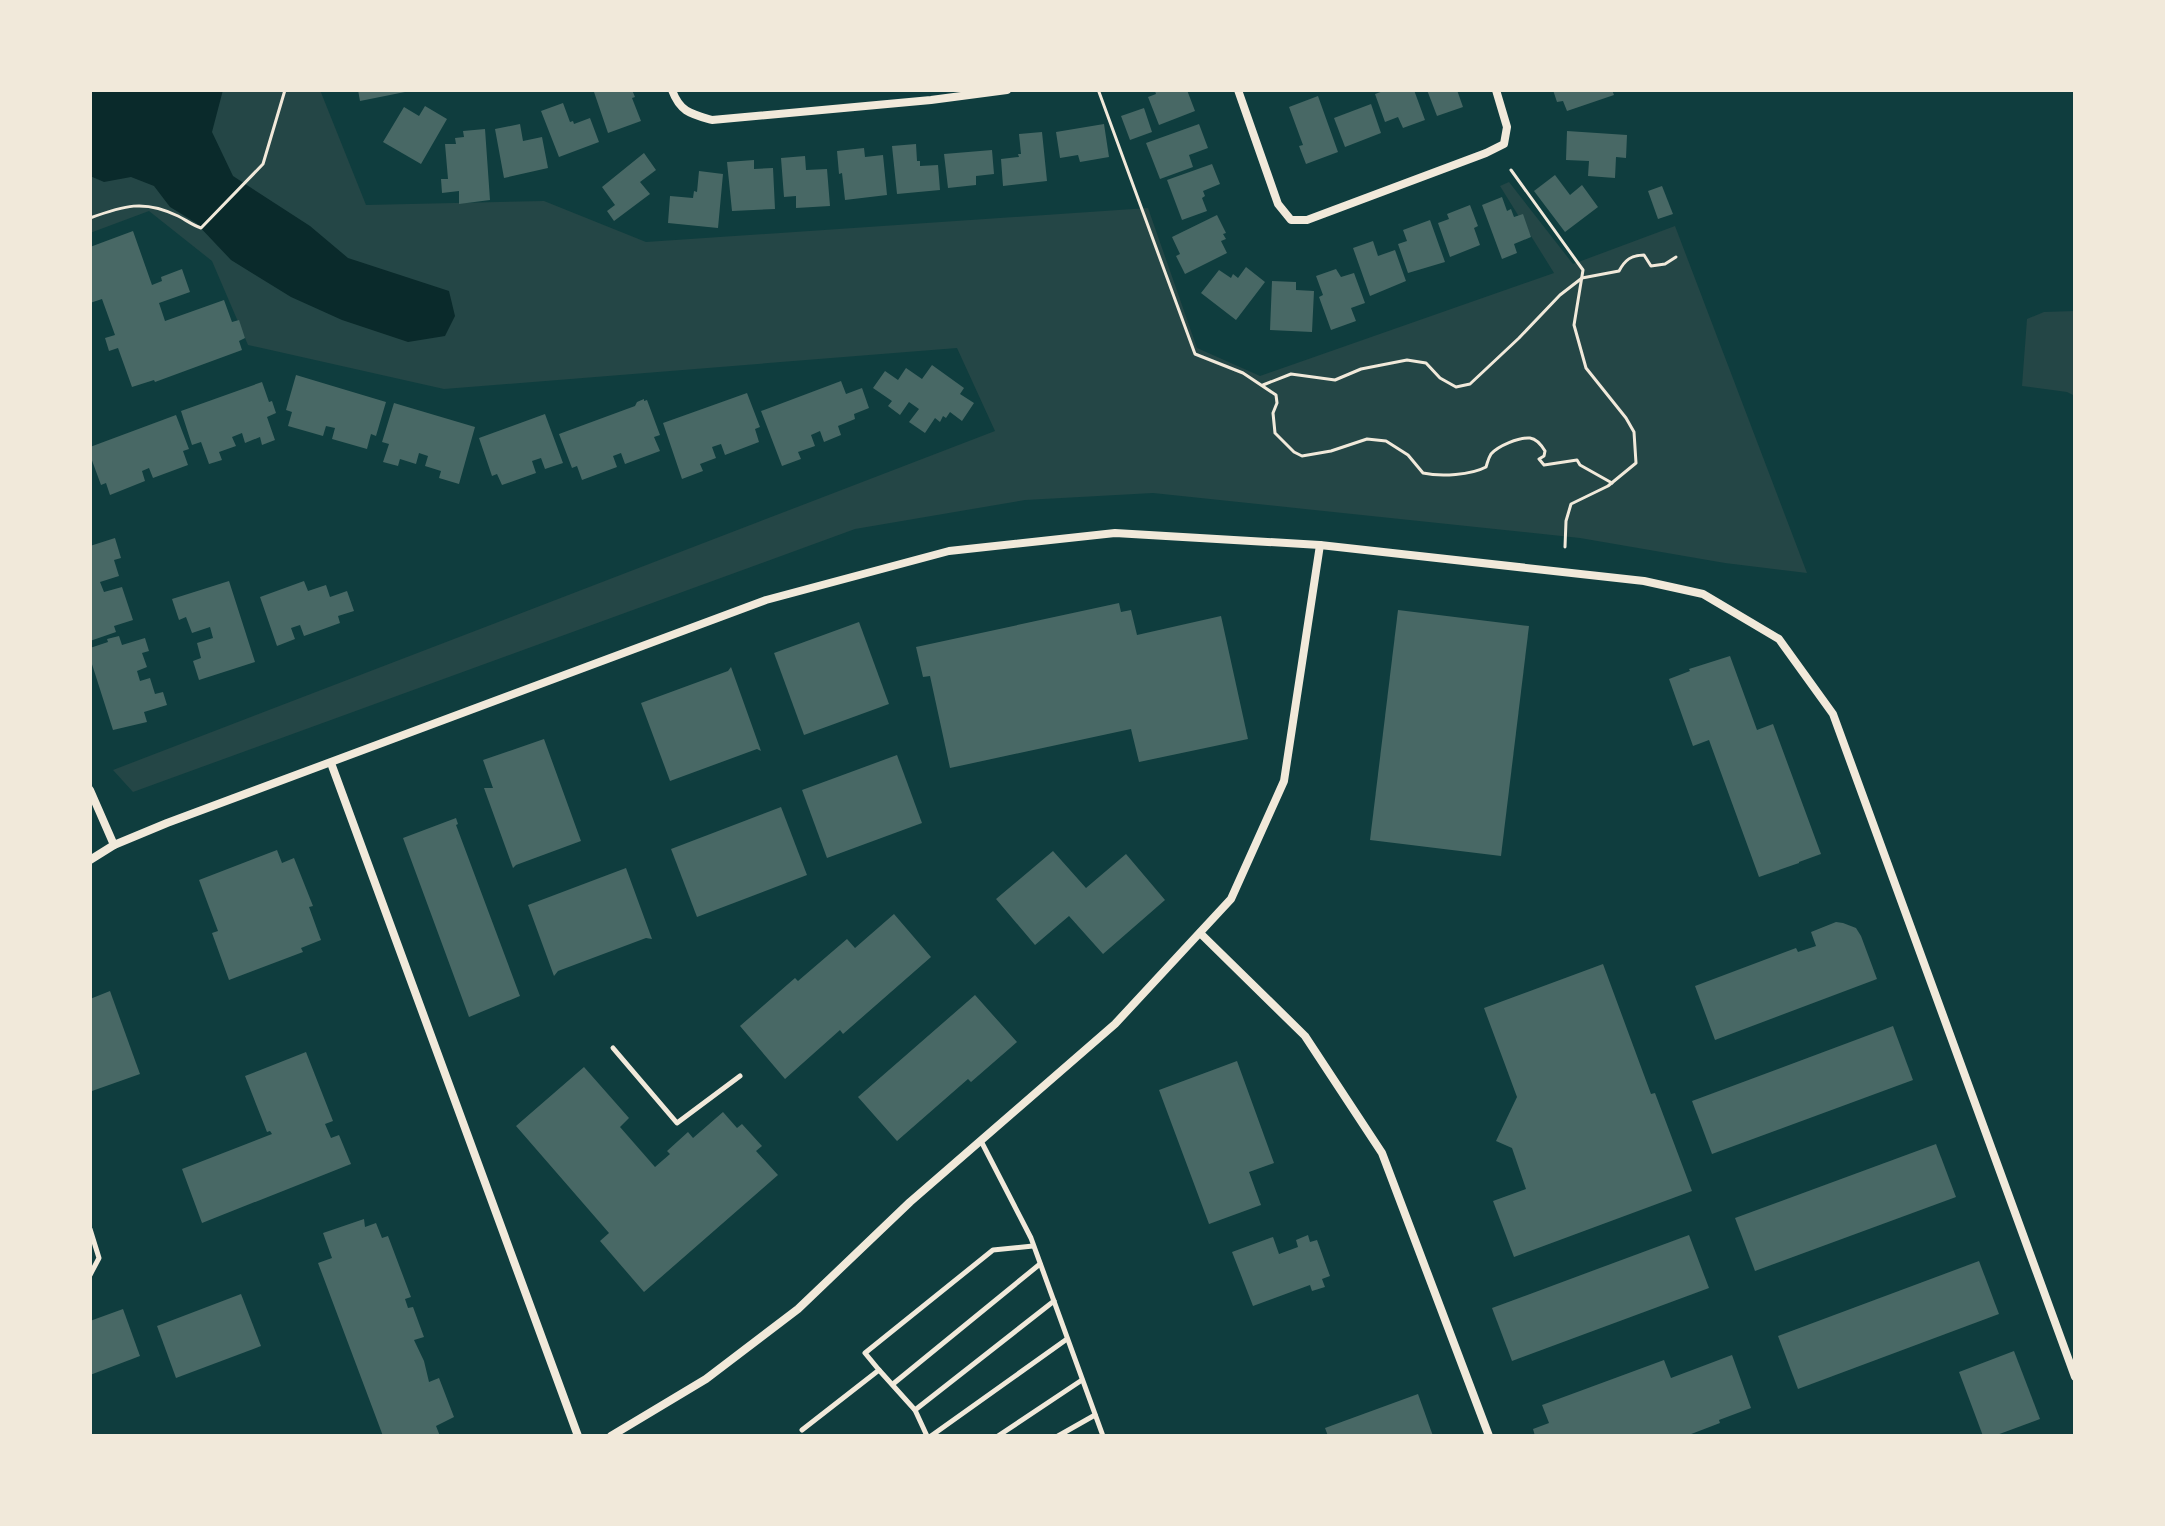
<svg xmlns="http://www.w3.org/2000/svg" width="2165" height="1526" font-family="'Fira Sans',sans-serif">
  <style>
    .green { fill: #244646 }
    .water { fill: #0a2a2b }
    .building { fill: #486865 }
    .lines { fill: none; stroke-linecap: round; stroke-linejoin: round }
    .path { stroke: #f1e9da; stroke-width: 3 }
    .service { stroke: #f1e9da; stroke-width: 5 }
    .minor { stroke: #f1e9da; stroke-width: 8 }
  </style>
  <rect width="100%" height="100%" fill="#0f3d3e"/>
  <g class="green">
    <polygon points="90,90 320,90 366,205 544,201 646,242 1148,208 1197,348 1260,376 1554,273 1500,186 1509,182 1573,264 1675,226 1807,573 1725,563 1580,538 1153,493 1025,500 855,529 133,792 113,770 995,431 957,348 444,389 248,345 212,261 149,211 90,233"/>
    <polygon points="2075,311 2075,396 2067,392 2022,386 2027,319 2044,312"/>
  </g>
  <polygon class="water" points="90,90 223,90 212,132 233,176 310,226 348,258 449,291 455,316 445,336 408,342 342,320 291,297 231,260 196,223 170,207 154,186 131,177 104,182 90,176"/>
  <g class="building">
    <polygon points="358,90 410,90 410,91 360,101"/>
    <polygon points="599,90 632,90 635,97 632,98 641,121 608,133 594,92"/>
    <polygon points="1187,90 1195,111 1159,125 1148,97 1156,94 1155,91 1157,90"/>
    <polygon points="1386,90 1414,90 1425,120 1403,128 1398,117 1385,122 1375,94"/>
    <polygon points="1427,90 1457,90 1463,107 1437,116"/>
    <polygon points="1553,90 1612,90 1614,95 1567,111 1563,101 1557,102"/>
    <polygon points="1318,96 1338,152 1306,164 1299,146 1303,145 1289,107"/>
    <polygon points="563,103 570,122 573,121 574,124 590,118 599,142 559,157 541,111"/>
    <polygon points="1371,104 1381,133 1345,147 1334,118"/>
    <polygon points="425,106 447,119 421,164 383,142 404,107 419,116"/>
    <polygon points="1144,108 1152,132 1130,140 1121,116"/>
    <polygon points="520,124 523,141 542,137 548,168 504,178 495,129"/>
    <polygon points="1104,124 1109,157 1080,162 1078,155 1060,158 1056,132"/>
    <polygon points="1199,124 1208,148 1189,155 1193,167 1160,179 1146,143"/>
    <polygon points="485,129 490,200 459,204 459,191 442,193 441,179 448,179 445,144 456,144 455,138 464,137 463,131"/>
    <polygon points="1567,131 1627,135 1626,158 1616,157 1615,178 1588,176 1589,161 1566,160"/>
    <polygon points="1042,132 1047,181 1003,186 1001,159 1019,157 1018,154 1021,154 1019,134"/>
    <polygon points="916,144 917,161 920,161 920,166 938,165 940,190 897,194 892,146"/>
    <polygon points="864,148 865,157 883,155 887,195 845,200 842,173 839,174 837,151"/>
    <polygon points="992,150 994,174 976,176 976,185 948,188 944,154"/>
    <polygon points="644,153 656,170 640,182 650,194 614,221 607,211 615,205 602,187"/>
    <polygon points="805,156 806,170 827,169 830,206 796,208 796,196 784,197 781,158"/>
    <polygon points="754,160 754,169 773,168 775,209 732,211 727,162"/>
    <polygon points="1212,164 1220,184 1203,191 1205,196 1202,198 1207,211 1182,220 1167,180"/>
    <polygon points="699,171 723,174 718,228 668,223 670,196 693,198 694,191 697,192"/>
    <polygon points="1555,175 1570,195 1582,185 1598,207 1565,232 1534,191"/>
    <polygon points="1662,186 1673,214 1658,219 1648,191"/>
    <polygon points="1502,197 1507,211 1511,209 1514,217 1523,214 1531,237 1514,244 1517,253 1502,259 1482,205"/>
    <polygon points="1470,205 1478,226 1474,228 1480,245 1450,257 1438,223 1449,219 1447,214"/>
    <polygon points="1217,215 1226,233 1223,234 1226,239 1221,241 1227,253 1185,274 1176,256 1180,254 1172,237"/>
    <polygon points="1430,220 1445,262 1408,273 1398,244 1407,241 1403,230"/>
    <polygon points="133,231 152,285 162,281 161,277 182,269 190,292 159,303 165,321 224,300 232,322 239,320 245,338 239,341 242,350 155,382 154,380 132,387 118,348 109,351 105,338 115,335 102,299 90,303 90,247"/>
    <polygon points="1373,241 1378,256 1395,250 1406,281 1370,296 1353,248"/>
    <polygon points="1246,267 1265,282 1236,320 1201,293 1219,270 1231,278 1233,274 1238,278"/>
    <polygon points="1336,269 1341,277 1354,273 1365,303 1351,308 1356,321 1331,330 1319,297 1323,295 1316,276"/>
    <polygon points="1272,281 1296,282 1296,290 1314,291 1312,332 1270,330"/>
    <polygon points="932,365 964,388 960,394 974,403 962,421 950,412 946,418 943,416 940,422 935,418 925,433 909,422 919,409 909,402 900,415 888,406 892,401 873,388 885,371 898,380 906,368 922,379"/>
    <polygon points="296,375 386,402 376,436 371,434 367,449 332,439 335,428 326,426 323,436 288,426 292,412 286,410"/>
    <polygon points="841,381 846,394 862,388 869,408 854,414 855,419 838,426 841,435 824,442 820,431 811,435 815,446 798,452 801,459 782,466 761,411"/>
    <polygon points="262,382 269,402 272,401 276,413 267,417 275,440 262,445 260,437 245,443 242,433 232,437 236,446 219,452 222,460 209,464 201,442 192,445 181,411"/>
    <polygon points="747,393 760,427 755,429 759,442 725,455 721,444 712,447 716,458 700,464 703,471 682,479 663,423"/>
    <polygon points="644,399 644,401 647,400 660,435 654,437 660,451 625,464 621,453 613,456 617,467 582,480 577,466 572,468 559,434 635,406 637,402"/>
    <polygon points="394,403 475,427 459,484 439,478 441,471 425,466 428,456 419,453 416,464 400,459 398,466 383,462 389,444 382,442"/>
    <polygon points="545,414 563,463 545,469 541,458 532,461 536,473 502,485 497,474 492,476 479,438"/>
    <polygon points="176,415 189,449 183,451 188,465 153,478 149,468 142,471 145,481 110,495 106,483 101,485 90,455 90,447"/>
    <polygon points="115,538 121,558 114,560 119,576 100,582 104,592 122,587 133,620 114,626 116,632 90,641 90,546"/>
    <polygon points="229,581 255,662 199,680 193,661 201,658 197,643 213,638 210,627 192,633 186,617 179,620 172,599"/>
    <polygon points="304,581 308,591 326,585 330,597 347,591 354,611 338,616 340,623 304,636 300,625 291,628 295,639 277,646 260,597"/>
    <polygon points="1119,603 1121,612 1131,610 1137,635 1221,616 1248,739 1139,762 1131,729 950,768 930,676 923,677 916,647"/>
    <polygon points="1398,610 1529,626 1501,856 1370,840"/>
    <polygon points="859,622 889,704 804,735 774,653"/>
    <polygon points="119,636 122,645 145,638 149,651 142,653 147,667 137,671 140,681 150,678 155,694 163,692 167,705 144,712 147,722 113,730 90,658 90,648 108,642 107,639"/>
    <polygon points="1730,656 1757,730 1773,724 1821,854 1799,862 1799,863 1759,877 1709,740 1693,746 1669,679 1690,671 1689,669"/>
    <polygon points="731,667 761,751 757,749 670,781 641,703 728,671"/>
    <polygon points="544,739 581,841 516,865 513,868 484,788 493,788 483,760"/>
    <polygon points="897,755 922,823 827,858 802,790"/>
    <polygon points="781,807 807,875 697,917 671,849"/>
    <polygon points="456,818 458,824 456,825 520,996 469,1017 403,838"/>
    <polygon points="277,850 282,863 294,858 313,906 309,907 321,940 301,948 303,952 229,980 212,933 218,931 199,880"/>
    <polygon points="1053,851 1086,888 1126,854 1165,900 1103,954 1069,916 1035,945 996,899"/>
    <polygon points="626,868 652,939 646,938 558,971 554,976 528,905"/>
    <polygon points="894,914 931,957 843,1034 840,1030 785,1079 740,1026 795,978 798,981 847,939 855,948"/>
    <polygon points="1836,922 1843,923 1856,928 1861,936 1877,979 1715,1040 1695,986 1796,948 1798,952 1816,946 1811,932"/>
    <polygon points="1603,964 1651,1094 1655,1093 1692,1191 1514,1257 1493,1201 1526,1189 1512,1148 1496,1141 1517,1097 1484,1008"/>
    <polygon points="110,991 140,1074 92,1091 90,999"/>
    <polygon points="975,995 1017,1042 971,1082 968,1079 897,1141 858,1097"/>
    <polygon points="1893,1026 1913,1080 1712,1154 1692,1101"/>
    <polygon points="306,1052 333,1121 325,1124 331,1138 339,1135 351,1164 202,1223 182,1169 272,1134 270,1131 267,1132 245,1076"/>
    <polygon points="1237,1061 1274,1163 1249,1172 1261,1205 1209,1224 1159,1090"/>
    <polygon points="584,1067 629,1118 620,1127 655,1167 670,1154 667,1151 688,1132 693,1138 723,1112 737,1128 742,1124 762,1146 756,1151 778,1175 644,1292 600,1241 609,1233 516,1126"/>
    <polygon points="1936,1144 1956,1197 1755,1271 1735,1218"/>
    <polygon points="364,1219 365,1227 376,1223 382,1238 388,1236 411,1297 405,1299 408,1308 413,1307 424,1337 414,1340 424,1361 429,1382 439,1378 454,1417 436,1426 440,1436 383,1436 318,1263 332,1258 323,1233"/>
    <polygon points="1308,1235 1310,1242 1317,1240 1330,1276 1322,1279 1325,1287 1312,1291 1310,1285 1253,1306 1232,1252 1273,1237 1279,1254 1298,1247 1296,1240"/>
    <polygon points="1689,1235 1709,1288 1512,1361 1492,1308"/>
    <polygon points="1979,1261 1999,1314 1798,1389 1778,1336"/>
    <polygon points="241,1294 261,1346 176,1378 157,1326"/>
    <polygon points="123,1309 140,1356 90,1375 90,1321"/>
    <polygon points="2014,1351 2040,1419 1994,1436 1983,1436 1959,1372"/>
    <polygon points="1732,1355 1751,1408 1719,1420 1720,1423 1686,1436 1535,1436 1533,1429 1549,1423 1542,1405 1664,1360 1671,1378"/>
    <polygon points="1418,1394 1433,1436 1328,1436 1325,1428"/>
  </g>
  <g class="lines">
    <g class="path">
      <path d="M1099,92L1195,354L1243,373L1276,395L1277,403L1273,413L1275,433L1294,452L1302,456L1331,451L1367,439L1386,441L1408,455L1423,473C1441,477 1471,475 1486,467C1488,461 1488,459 1491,454C1498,446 1519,437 1530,438C1537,439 1542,446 1545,451L1544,456L1539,459L1544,465L1577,460L1580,465L1612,483"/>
      <polyline points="1511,170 1583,270 1574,325 1586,368 1626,418 1634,432 1636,463 1608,486 1571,504 1566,521 1565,547"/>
      <path d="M90,218C123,206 144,199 178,216C186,220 192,225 201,228L263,164L285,90"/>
      <path d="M1263,385L1291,374L1335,380L1361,369L1407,360L1426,363L1440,378L1456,387L1470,384L1519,338L1560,295L1582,278L1619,271C1625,260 1631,255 1644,255L1651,266L1665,264L1676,257"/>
    </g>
    <g class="service">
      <polyline points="613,1048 677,1123 740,1076"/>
      <polyline points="981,1141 1031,1238 1103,1436"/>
      <polyline points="90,1229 99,1258 90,1275"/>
      <polyline points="879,1370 915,1410 927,1436"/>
      <polyline points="893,1384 1040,1264"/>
      <polyline points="915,1410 1054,1301"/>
      <polyline points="802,1430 879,1370 865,1353 993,1250 1033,1246"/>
      <polyline points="931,1436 1067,1339"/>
      <polyline points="998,1436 1082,1380"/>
      <polyline points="1058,1436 1095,1415"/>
    </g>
    <g class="minor">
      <path d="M672,90C680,112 691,114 712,120L931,100L1007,90"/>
      <polyline points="1238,90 1278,204 1291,220 1307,220 1486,153 1504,144 1507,127 1496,90"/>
      <polyline points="331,763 578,1436"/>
      <polyline points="90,790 114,845"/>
      <polyline points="90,860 114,845 167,823 766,600 949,551 1115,533 1320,545 1644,581 1703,594 1779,639 1833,714 2075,1377"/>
      <polyline points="1200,933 1305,1036 1382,1153 1489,1436"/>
      <polyline points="611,1436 706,1379 798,1309 910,1202 1115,1024 1231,899 1284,781 1320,545"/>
    </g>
  </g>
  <rect width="2165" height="1526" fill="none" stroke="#f1e9da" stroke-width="184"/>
</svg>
